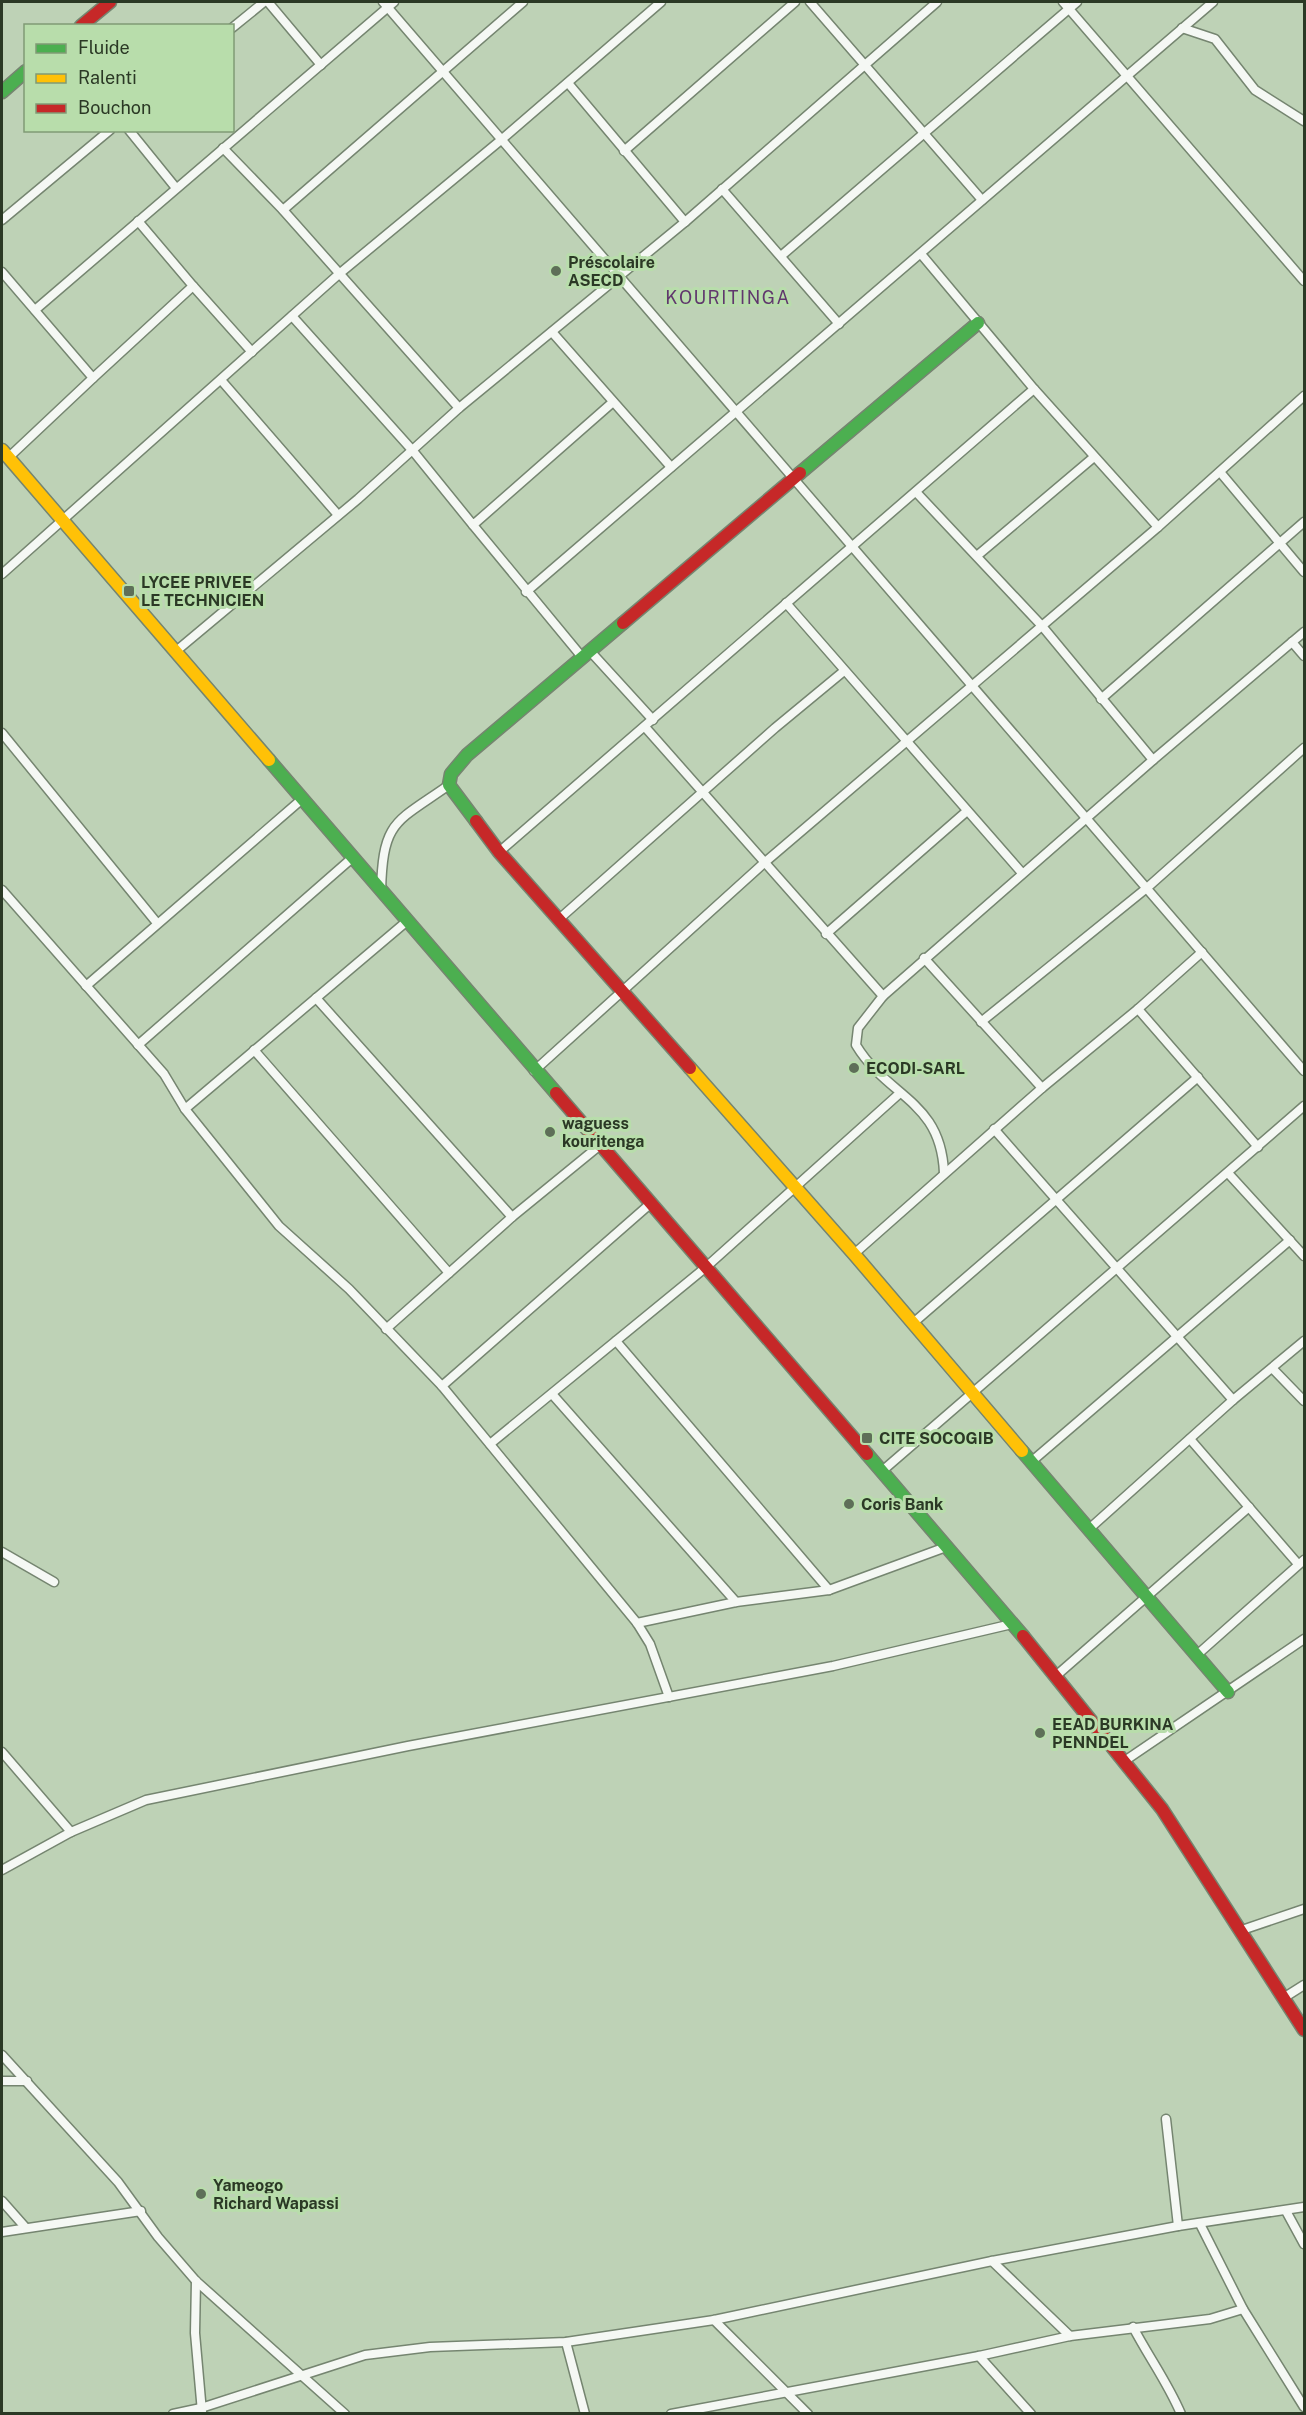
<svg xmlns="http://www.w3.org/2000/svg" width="1306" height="2415" font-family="'Public Sans',sans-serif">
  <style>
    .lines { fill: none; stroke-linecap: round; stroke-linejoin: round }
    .street-casing { stroke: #758570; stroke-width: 11 }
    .fast-casing { stroke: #758570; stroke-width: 15 }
    .slow-casing { stroke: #758570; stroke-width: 15 }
    .jam-casing { stroke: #758570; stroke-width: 15 }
    .street { stroke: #f5f8f4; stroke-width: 8 }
    .fast { stroke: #4caf50; stroke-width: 12 }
    .slow { stroke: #ffc107; stroke-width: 12 }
    .jam { stroke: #c62828; stroke-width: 12 }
    .poi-dot { fill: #5e6f58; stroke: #b8ddab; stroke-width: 2 }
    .labels { text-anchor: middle; stroke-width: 6; stroke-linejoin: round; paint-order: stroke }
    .poi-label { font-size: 16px; font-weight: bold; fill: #2b3925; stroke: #b8ddab; text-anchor: start }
    .neighbourhood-label { font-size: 18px; letter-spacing: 1.5px; fill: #60376d; stroke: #b8ddab }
  </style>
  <rect width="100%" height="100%" fill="#bed2b6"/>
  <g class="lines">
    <defs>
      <g id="street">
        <polyline points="268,2 321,65"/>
        <polyline points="383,2 1304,1071"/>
        <polyline points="810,2 982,200"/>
        <polyline points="1063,2 1304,281"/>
        <polyline points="232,28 264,2"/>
        <polyline points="1182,28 1215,39 1255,90 1304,121"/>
        <polyline points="568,83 685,222"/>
        <polyline points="129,130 176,188"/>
        <polyline points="223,148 283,210 459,408"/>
        <polyline points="624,151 795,2"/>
        <polyline points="722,189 839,324"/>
        <polyline points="283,210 523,2"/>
        <polyline points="2,220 110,130"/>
        <polyline points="921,254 1034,389 1158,527"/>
        <polyline points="781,256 1077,2"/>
        <polyline points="2,272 93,378 8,458"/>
        <polyline points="193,286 252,352"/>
        <polyline points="35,310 394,2"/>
        <polyline points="292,316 413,451 473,525 613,402"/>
        <polyline points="552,332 671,467"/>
        <polyline points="93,378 193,286 138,221"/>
        <polyline points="221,380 338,515"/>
        <polyline points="1220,472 1304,572"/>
        <polyline points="916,492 1042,626 1153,760"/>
        <polyline points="473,525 582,657"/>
        <polyline points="978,555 1094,457"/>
        <polyline points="2,574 339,274 501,140 661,2"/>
        <polyline points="526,592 1213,2"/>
        <polyline points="786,603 1022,873"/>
        <polyline points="1292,642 1304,656"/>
        <polyline points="590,651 653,720"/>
        <polyline points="175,652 358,499 459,408 685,222 937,2"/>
        <polyline points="1101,699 1304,522"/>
        <path d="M645,727L883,996L858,1028L856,1045C888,1098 941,1100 944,1173"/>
        <polyline points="2,733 157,923"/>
        <polyline points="499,852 1034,389"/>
        <polyline points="2,890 164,1074 185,1109 279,1226 349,1289 442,1386 637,1623 650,1644 669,1697"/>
        <path d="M381,891C383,820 395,823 449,785"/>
        <polyline points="558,920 775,728 844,671"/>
        <polyline points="826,934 967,811"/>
        <polyline points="924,958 1042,1088"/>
        <polyline points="86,986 301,800"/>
        <polyline points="883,996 1153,760 1304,632"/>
        <polyline points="316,998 512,1217"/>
        <polyline points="1138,1009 1258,1147"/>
        <polyline points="981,1022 1148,887 1304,748"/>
        <polyline points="138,1045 351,859"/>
        <polyline points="254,1050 449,1273"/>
        <polyline points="534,1071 764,863 1158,527 1304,396"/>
        <polyline points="185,1109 406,922"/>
        <polyline points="994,1129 1233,1400"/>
        <polyline points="1228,1173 1304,1256"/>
        <polyline points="854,1254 1042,1088 1138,1009 1202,952"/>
        <polyline points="912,1324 1198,1077"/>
        <polyline points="386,1329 512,1217 599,1146"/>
        <polyline points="616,1341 829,1590"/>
        <polyline points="1273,1369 1304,1401"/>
        <polyline points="442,1386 650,1204"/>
        <polyline points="552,1394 736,1602"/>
        <polyline points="1190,1439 1298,1564"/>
        <polyline points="490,1444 705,1268 900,1093"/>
        <polyline points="1031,1462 1290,1240"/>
        <polyline points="881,1472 1304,1106"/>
        <polyline points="1089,1529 1233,1400 1304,1341"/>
        <polyline points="2,1552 54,1582"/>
        <polyline points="637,1623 736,1602 829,1590 946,1547"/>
        <polyline points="1198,1654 1304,1560"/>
        <polyline points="1057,1675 1249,1507"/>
        <polyline points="2,1752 71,1832"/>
        <polyline points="1126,1760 1304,1639"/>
        <polyline points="2,1870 71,1832 146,1800 408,1746 833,1666 1012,1624"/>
        <polyline points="1242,1930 1304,1909"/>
        <polyline points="1285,1997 1304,1985"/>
        <polyline points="2,2055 118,2182 158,2237 196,2281 345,2414"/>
        <polyline points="2,2081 27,2081"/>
        <polyline points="1166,2119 1178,2226"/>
        <polyline points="2,2201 25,2227"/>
        <polyline points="1286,2211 1304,2244"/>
        <polyline points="1200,2224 1243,2309 1304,2407"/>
        <polyline points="2,2232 141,2211"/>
        <polyline points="992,2261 1070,2336"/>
        <polyline points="196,2281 195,2333 202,2412"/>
        <polyline points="714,2320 808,2414"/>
        <path d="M1133,2327C1148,2356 1168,2383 1181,2414"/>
        <polyline points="566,2342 585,2414"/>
        <polyline points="979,2356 1031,2414"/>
        <polyline points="173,2414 201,2408 365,2355 430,2347 566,2342 714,2320 992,2261 1178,2226 1304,2207"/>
        <polyline points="671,2414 979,2356 1070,2336 1210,2319 1243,2309"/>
      </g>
      <g id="fast">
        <polyline points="2,92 26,71"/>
        <polyline points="800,473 978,323"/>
        <polyline points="269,760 556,1093"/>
        <polyline points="476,821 449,785 451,774 467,755 623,623"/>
        <polyline points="1022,1451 1228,1692"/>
        <polyline points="867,1454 1023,1636"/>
      </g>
      <g id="slow">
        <polyline points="2,450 269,760"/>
        <polyline points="690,1068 854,1254 1022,1451"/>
      </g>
      <g id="jam">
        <polyline points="81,26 110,2"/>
        <polyline points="623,623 800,473"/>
        <polyline points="476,821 499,852 690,1068"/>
        <polyline points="556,1093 867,1454"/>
        <polyline points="1023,1636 1162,1809 1304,2030"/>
      </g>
    </defs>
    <use href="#street" class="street-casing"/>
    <use href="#fast" class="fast-casing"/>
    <use href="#slow" class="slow-casing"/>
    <use href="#jam" class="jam-casing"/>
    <use href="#street" class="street"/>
    <use href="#fast" class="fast"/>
    <use href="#slow" class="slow"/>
    <use href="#jam" class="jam"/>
  </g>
  <g class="poi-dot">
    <circle cx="556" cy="271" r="6"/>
    <rect x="123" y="585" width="12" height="12" rx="3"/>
    <circle cx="854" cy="1068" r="6"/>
    <circle cx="550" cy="1132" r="6"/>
    <rect x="861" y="1432" width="12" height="12" rx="3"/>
    <circle cx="849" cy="1504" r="6"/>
    <circle cx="1040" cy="1733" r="6"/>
    <circle cx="201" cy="2194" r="6"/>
  </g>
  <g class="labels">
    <g class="poi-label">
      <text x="568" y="268">Préscolaire<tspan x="568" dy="18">ASECD</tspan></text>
      <text x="141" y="588">LYCEE PRIVEE<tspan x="141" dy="18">LE TECHNICIEN</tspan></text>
      <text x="866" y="1074">ECODI-SARL</text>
      <text x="562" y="1129">waguess<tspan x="562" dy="18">kouritenga</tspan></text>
      <text x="879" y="1444">CITE SOCOGIB</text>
      <text x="861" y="1510">Coris Bank</text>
      <text x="1052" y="1730">EEAD BURKINA<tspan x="1052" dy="18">PENNDEL</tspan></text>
      <text x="213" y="2191">Yameogo<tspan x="213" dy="18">Richard Wapassi</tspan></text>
    </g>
    <g class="neighbourhood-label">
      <text x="728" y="304">KOURITINGA</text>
    </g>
  </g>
  <rect width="1306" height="2415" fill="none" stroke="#2b3925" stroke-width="6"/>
  <rect x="24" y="24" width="210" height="108" fill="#b8ddab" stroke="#809b75" stroke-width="1.5"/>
  <rect x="36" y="44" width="30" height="9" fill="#4caf50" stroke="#809b75" stroke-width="1.5"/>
  <text x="78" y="54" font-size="18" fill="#2b3925">Fluide</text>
  <rect x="36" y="74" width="30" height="9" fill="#ffc107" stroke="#809b75" stroke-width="1.5"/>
  <text x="78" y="84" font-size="18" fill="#2b3925">Ralenti</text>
  <rect x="36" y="104" width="30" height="9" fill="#c62828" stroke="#809b75" stroke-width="1.5"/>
  <text x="78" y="114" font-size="18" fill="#2b3925">Bouchon</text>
</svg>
